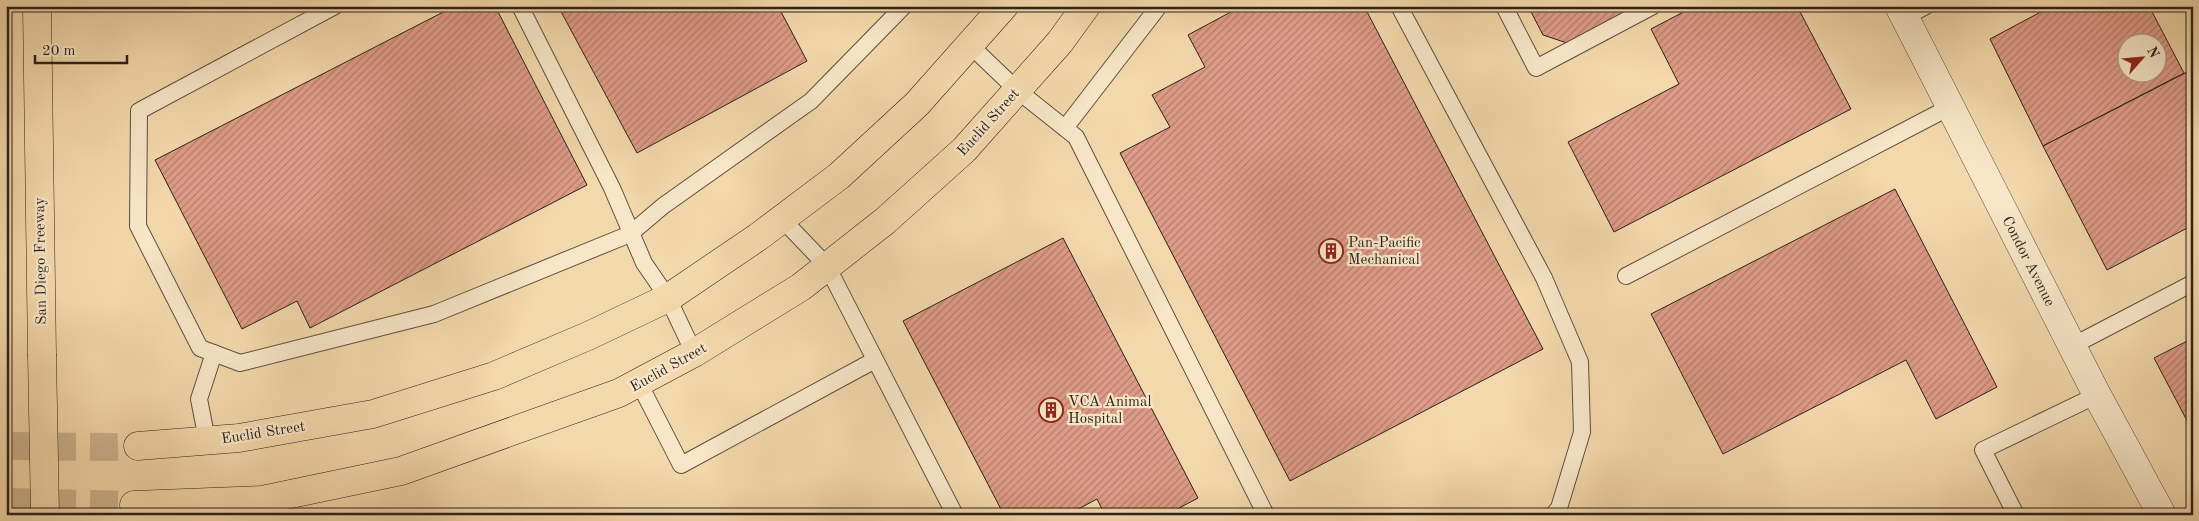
<svg xmlns="http://www.w3.org/2000/svg" width="2199" height="521" font-family="'Old Standard TT',serif">
  <style>
    .building { fill: url(#building-hatch); stroke: #2c211a; fill-rule: evenodd }
    .lines { fill: none; stroke-linecap: round; stroke-linejoin: round }
    .primary-tunnel { stroke: #cbb38e; stroke-width: 28; stroke-dasharray: 28 14; stroke-linecap: butt }
    .lane-casing { stroke: #5e4f3e; stroke-width: 18 }
    .street-casing { stroke: #5e4f3e; stroke-width: 29 }
    .primary-casing { stroke: #2c211a; stroke-width: 29 }
    .highway-casing { stroke: #2c211a; stroke-width: 29 }
    .lane { stroke: #f7e6c8; stroke-width: 16 }
    .street { stroke: #f7e6c8; stroke-width: 28 }
    .primary { stroke: #f3d8ab; stroke-width: 28 }
    .highway { stroke: #f3d8ab; stroke-width: 28 }
    .highway-bridge-casing { stroke: #2c211a; stroke-width: 29; stroke-linecap: butt }
    .highway-bridge { stroke: #f3d8ab; stroke-width: 28 }
    .labels { text-anchor: middle; stroke-width: 4.5; stroke-linejoin: round; paint-order: stroke }
    .street-label { font-size: 15px; fill: #2c211a; stroke: #f7e6c8 }
    .poi-label { font-size: 15px; fill: #2c211a; stroke: #f7e6c8; text-anchor: start }
  </style>
  <defs>
    <pattern id="building-hatch" width="6" height="6" patternUnits="userSpaceOnUse" patternTransform="scale(1.25)"><rect width="6" height="6" fill="#de9b87"/><path d="M-1 1l2-2M0 6l6-6M5 7l2-2" fill="none" stroke="#b47e6e"/></pattern>
  </defs>
  <rect width="100%" height="100%" fill="#f3d8ab"/>
  <filter id="stains"><feTurbulence type="fractalNoise" baseFrequency=".004" numOctaves="4"/><feColorMatrix values="0 0 0 0 .2 0 0 0 0 .09 0 0 0 0 .02 0 0 0 .5 -.17"/></filter>
  <radialGradient id="worn" r=".72"><stop offset=".6" stop-color="#630" stop-opacity="0"/><stop offset="1" stop-color="#630" stop-opacity=".3"/></radialGradient>
  <g class="building">
    <polygon points="455,6 495,6 587,185 310,328 297,301 242,329 155,160"/>
    <polygon points="558,6 778,6 807,61 637,153"/>
    <polygon points="1364,6 1543,349 1290,481 1120,153 1170,127 1152,95 1205,67 1188,35 1242,6"/>
    <polygon points="1528,6 1635,6 1567,43 1543,35"/>
    <polygon points="1695,6 1797,6 1851,109 1614,232 1568,142 1679,84 1651,29"/>
    <path d="M2052,6H2149L2184,73L2043,146L1990,39ZM2126,42H2156V72H2126Z"/>
    <polygon points="2193,69 2193,225 2107,270 2043,146"/>
    <polygon points="1895,189 1997,387 1936,419 1906,360 1723,454 1651,314"/>
    <polygon points="1063,238 1198,498 1166,515 1105,515 1097,499 1067,515 1004,515 903,321"/>
    <polygon points="2193,338 2193,432 2154,358"/>
  </g>
  <g class="lines">
    <g class="primary-tunnel">
      <polyline points="6,446 115,447 138,446"/>
      <polyline points="6,502 134,505"/>
    </g>
    <defs>
      <g id="lane">
        <polyline points="335,6 139,111 138,226 200,348 240,363 434,314 630,234 663,206 811,101 904,6"/>
        <polyline points="520,6 612,188 644,263 668,298 694,353"/>
        <polyline points="1399,6 1544,278 1580,362 1582,432 1559,508 1553,515"/>
        <polyline points="1504,6 1536,68 1653,6"/>
        <polyline points="1905,17 1926,6"/>
        <polyline points="970,45 1017,90 1076,137 1266,515"/>
        <polyline points="1065,128 1159,6"/>
        <polyline points="782,219 827,266 955,515"/>
        <polyline points="1626,276 1950,107"/>
        <polyline points="2072,346 2193,283"/>
        <polyline points="639,383 681,465 875,360"/>
        <polyline points="207,440 199,399 214,353"/>
        <polyline points="2016,515 1983,450 2097,395"/>
      </g>
      <polyline id="street" points="1899,6 2097,395 2162,515"/>
      <g id="primary">
        <polyline points="138,446 239,438 373,414 494,376 588,336 668,298 758,237 839,176 917,104 1004,6"/>
        <polyline points="134,505 262,500 401,471 619,393 694,353 801,287 885,221 964,150 1060,42 1086,6"/>
      </g>
      <polyline id="highway" points="37,6 42,354"/>
    </defs>
    <use href="#lane" class="lane-casing"/>
    <use href="#street" class="street-casing"/>
    <use href="#primary" class="primary-casing"/>
    <use href="#highway" class="highway-casing"/>
    <use href="#lane" class="lane"/>
    <use href="#street" class="street"/>
    <use href="#primary" class="primary"/>
    <use href="#highway" class="highway"/>
    <defs>
      <polyline id="highway-bridge" points="42,354 45,515"/>
    </defs>
    <use href="#highway-bridge" class="highway-bridge-casing"/>
    <use href="#highway-bridge" class="highway-bridge"/>
  </g>
  <defs>
    <symbol id="building-ring" viewBox="-11 -11 22 22"><circle r="9.5" fill="#f7e6c8" stroke="#8f2418" stroke-width="1.5"/><path d="M-4-6H4V6H1V3H-1V6H-4ZM-2.5-4.3h1.7v1.8h-1.7ZM.8-4.3h1.7v1.8H.8ZM-2.5-1h1.7V.8h-1.7ZM.8-1h1.7V.8H.8Z" fill="#8f2418"/></symbol>
  </defs>
  <g fill-rule="evenodd">
    <use href="#building-ring" x="1317" y="237" width="28" height="28"/>
    <use href="#building-ring" x="1037" y="396" width="28" height="28"/>
  </g>
  <g class="labels">
    <g class="street-label">
      <text transform="translate(988 122) rotate(-48)" y="5">Euclid Street</text>
      <text transform="translate(40 261) rotate(-91)" y="5">San Diego Freeway</text>
      <text transform="translate(2029 261) rotate(63)" y="5">Condor Avenue</text>
      <text transform="translate(668 367) rotate(-29)" y="5">Euclid Street</text>
      <text transform="translate(263 432) rotate(-9)" y="5">Euclid Street</text>
    </g>
    <g class="poi-label">
      <text x="1348" y="247">Pan-Pacific<tspan x="1348" dy="17">Mechanical</tspan></text>
      <text x="1068" y="406">VCA Animal<tspan x="1068" dy="17">Hospital</tspan></text>
    </g>
  </g>
  <rect width="2199" height="521" fill="none" stroke="#f3d8ab" stroke-width="25"/>
  <rect x="8" y="8" width="2184" height="506" fill="none" stroke="#2c211a" stroke-width="2.5"/>
  <rect x="12" y="12" width="2174" height="496" fill="none" stroke="#2c211a"/>
  <g transform="translate(2142 58) rotate(63)"><circle r="24" fill="#f7e6c8" stroke="#a69782"/>
  <path d="M0-4L9 19L0 12L-9 19Z" fill="#8f2418"/>
  <text y="-8" font-size="14" font-weight="bold" text-anchor="middle" fill="#2c211a">N</text>
  </g>
  <path d="M35 55v8h92v-8" fill="none" stroke="#2c211a" stroke-width="2.5"/>
  <text x="42" y="55" font-size="15" fill="#2c211a" stroke="#f7e6c8" stroke-width="4" paint-order="stroke">20 m</text>
  <rect width="100%" height="100%" filter="url(#stains)"/>
  <rect width="100%" height="100%" fill="url(#worn)"/>
</svg>
